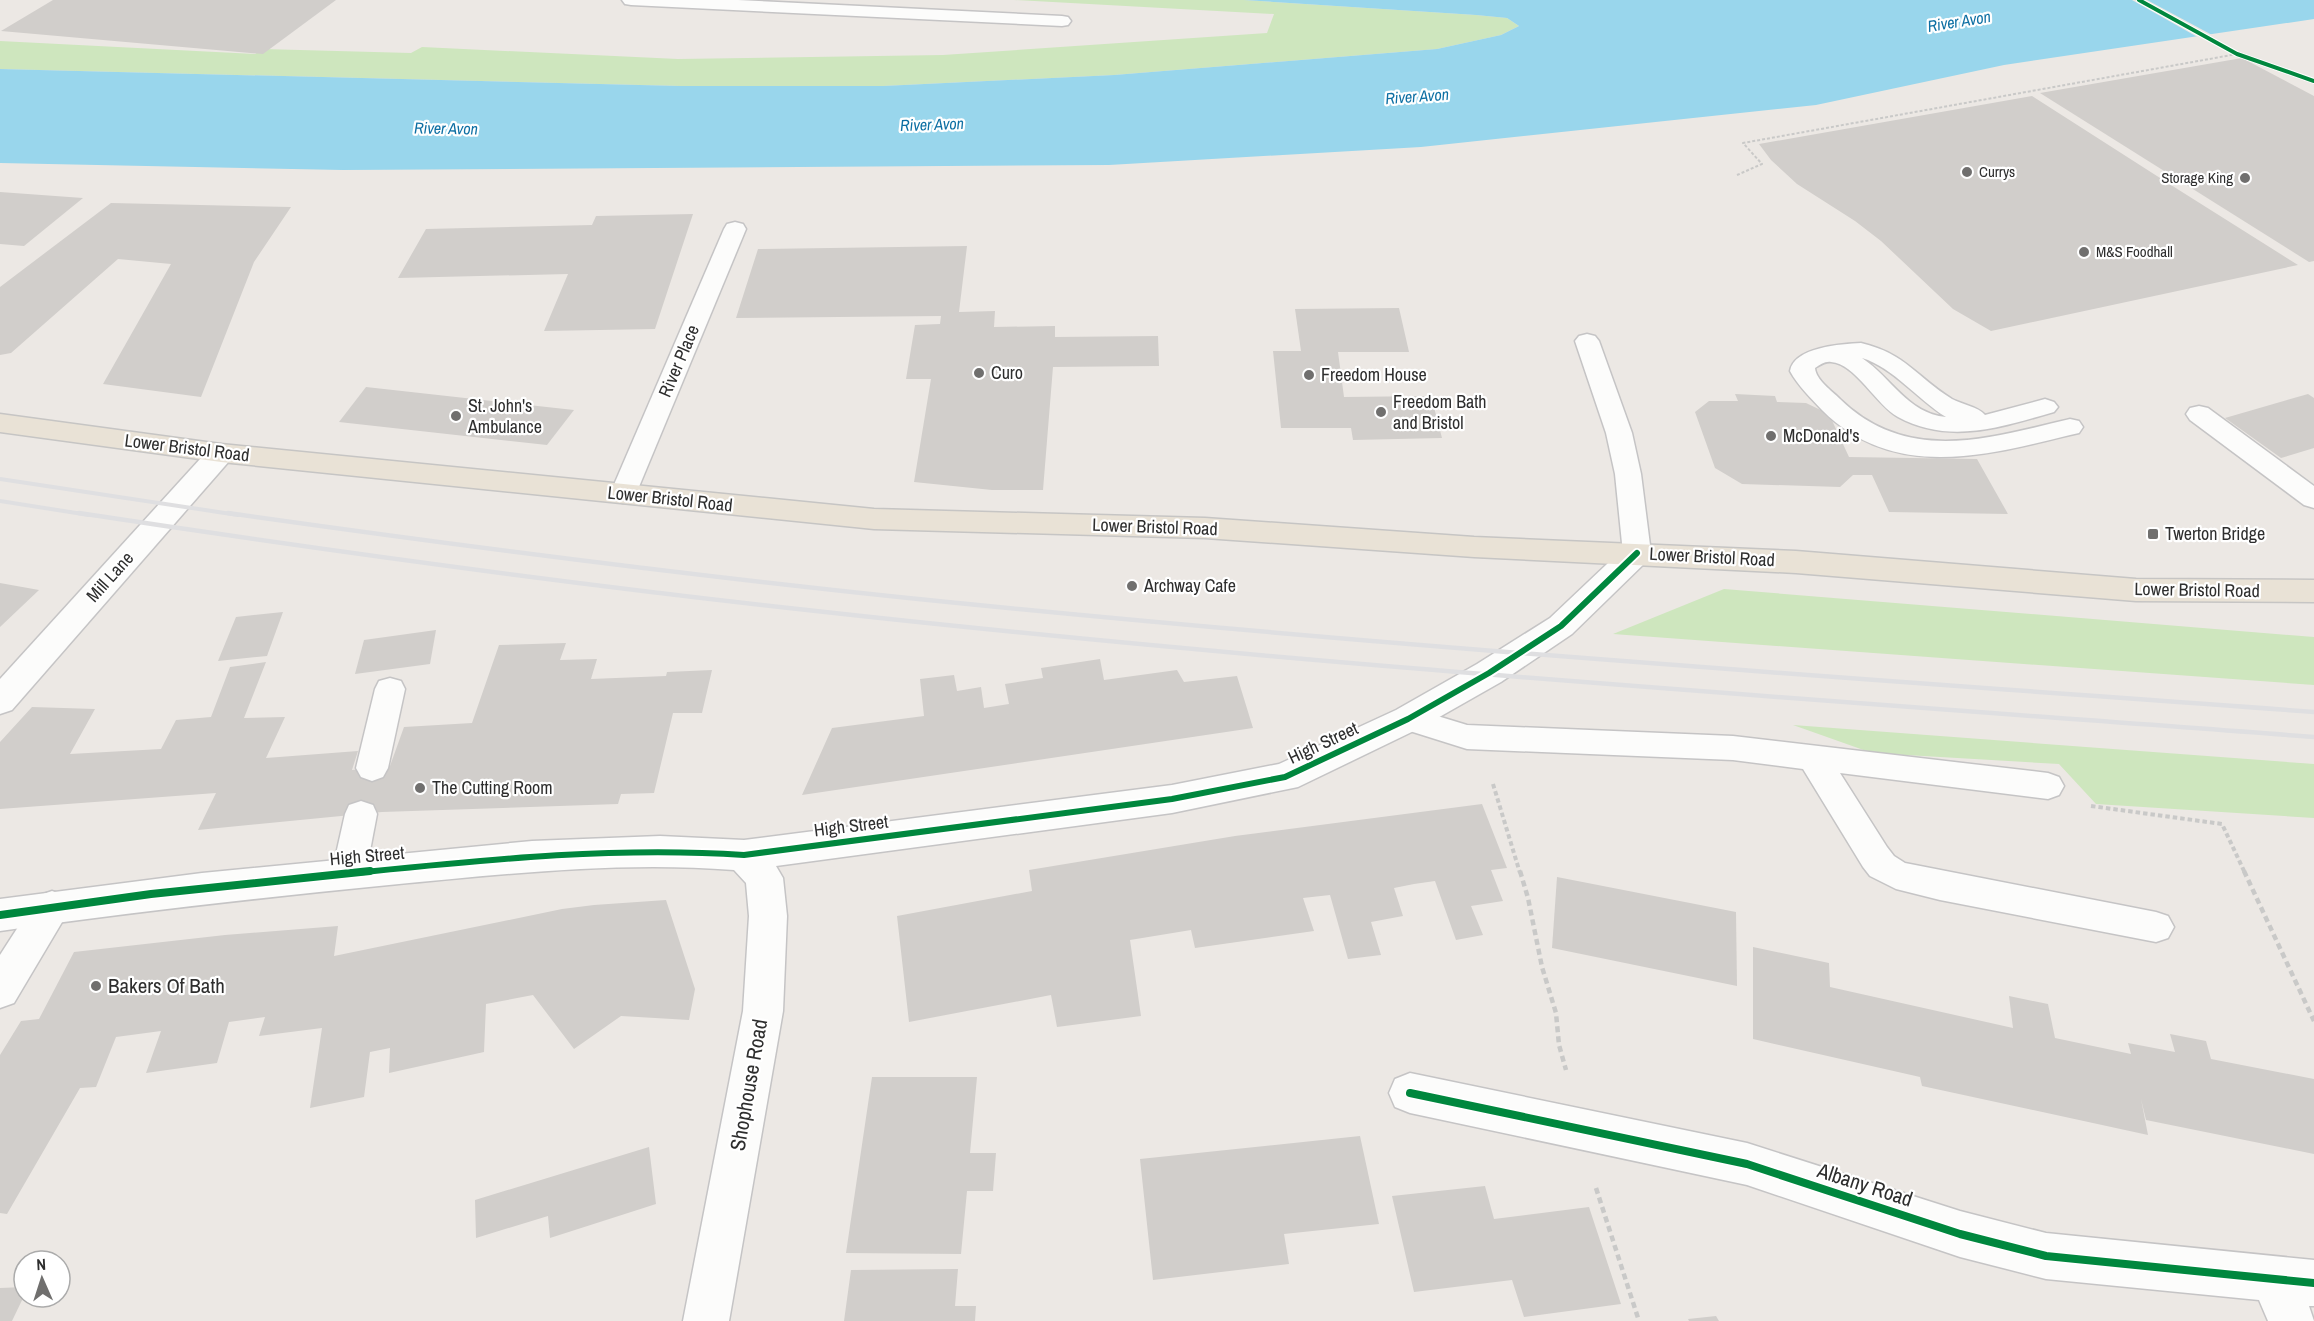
<svg xmlns="http://www.w3.org/2000/svg" width="2314" height="1321" font-family="'Archivo Narrow',sans-serif">
  <style>
    .green { fill: #cee6be }
    .water { fill: #99d6ec }
    .pier { fill: #ece8e4 }
    .building { fill: #d1cecb }
    .lines { fill: none; stroke-linecap: round; stroke-linejoin: round }
    .service-casing { stroke: #c5c4c5; stroke-width: 3 }
    .minor-casing { stroke: #c5c4c5; stroke-width: 3 }
    .tertiary-casing { stroke: #c5c4c5; stroke-width: 3 }
    .trunk-casing { stroke: #c6c5c4; stroke-width: 3 }
    .path-far2 { stroke: #c9c9c8; stroke-width: 2; stroke-dasharray: 3 2; stroke-linecap: butt }
    .path-far1 { stroke: #c9c9c8; stroke-width: 4; stroke-dasharray: 4.5 3; stroke-linecap: butt }
    .path { stroke: #c9c9c8; stroke-width: 4.5; stroke-dasharray: 6 4; stroke-linecap: butt }
    .service { fill: #fcfcfb; fill-rule: evenodd }
    .minor { fill: #fcfcfb; fill-rule: evenodd }
    .tertiary { fill: #fcfcfb; fill-rule: evenodd }
    .trunk { fill: #e9e2d6; fill-rule: evenodd }
    .rail-far1 { stroke: #dfdfe1; stroke-width: 4 }
    .rail { stroke: #dfdfe1; stroke-width: 4.5 }
    .cycleway-far2-casing { stroke: #fff; stroke-width: 6 }
    .cycleway-far1-casing { stroke: #fff; stroke-width: 10 }
    .cycleway-casing { stroke: #fff; stroke-width: 11 }
    .cycleway-far2 { stroke: #00873e; stroke-width: 4 }
    .cycleway-far1 { stroke: #00873e; stroke-width: 6 }
    .cycleway { stroke: #00873e; stroke-width: 8 }
    .poi-dot { fill: #706f6e; stroke: #fff; stroke-width: 2 }
    .labels { text-anchor: middle; stroke-width: 4.5; stroke-linejoin: round; paint-order: stroke }
    .far-poi-label { font-size: 15px; fill: #2e2e2e; stroke: #fff; text-anchor: start }
    .far-water-label { font-size: 16px; font-style: italic; fill: #0d6fa3; stroke: #fff }
    .street-label { font-size: 18px; fill: #2e2e2e; stroke: #fff }
    .poi-label { font-size: 18px; fill: #2e2e2e; stroke: #fff; text-anchor: start }
    .near-poi-label { font-size: 21px; fill: #2e2e2e; stroke: #fff; text-anchor: start }
    .near-street-label { font-size: 21px; fill: #2e2e2e; stroke: #fff }
  </style>
  <rect width="100%" height="100%" fill="#ece8e4"/>
  <g class="green">
    <polygon points="1014,0 1244,0 1476,15 1507,18 1519,26 1501,35 1437,49 1114,75 883,86 681,86 0,69 0,41 255,54 263,49 411,53 422,47 678,59 943,55 1267,33 1274,14"/>
    <polygon points="1724,589 2314,637 2314,685 1613,634"/>
    <polygon points="1793,725 2314,764 2314,818 2096,804 2059,764 1872,753"/>
  </g>
  <polygon class="water" points="1244,0 2314,0 2314,19 2004,65 1816,105 1421,147 1109,165 343,170 0,163 0,69 681,86 883,86 1114,75 1437,49 1501,35 1519,26 1507,18 1476,15"/>
  <polygon class="pier" points="2132,0 2147,0 2214,36 2201,39"/>
  <g class="building">
    <polygon points="53,0 336,0 263,54 1,31"/>
    <polygon points="2242,58 2314,96 2314,261 2309,262 2040,93"/>
    <polygon points="2032,96 2171,185 2298,265 1991,331 1953,309 1881,241 1855,221 1797,184 1771,160 1759,144"/>
    <polygon points="0,192 83,198 24,246 0,244"/>
    <polygon points="111,203 291,207 254,262 201,397 103,384 171,264 118,259 11,353 0,355 0,287"/>
    <polygon points="693,214 655,329 544,331 568,274 398,278 426,229 592,225 596,216"/>
    <polygon points="967,246 959,312 995,311 994,327 1055,326 1055,337 1158,336 1159,366 1053,367 1043,490 992,490 914,482 931,379 906,379 915,325 940,324 941,316 736,318 758,249"/>
    <polygon points="1399,308 1409,352 1338,352 1344,397 1431,396 1442,438 1353,440 1351,428 1281,428 1273,351 1301,351 1295,309"/>
    <polygon points="366,387 574,410 547,445 339,422"/>
    <polygon points="1735,394 1775,396 1777,402 1806,403 1829,414 1849,457 1977,459 2008,514 1889,512 1872,475 1853,475 1840,487 1742,484 1715,468 1695,412 1709,401 1738,401"/>
    <polygon points="2308,394 2314,398 2314,448 2281,458 2225,418"/>
    <polygon points="0,583 39,590 0,627"/>
    <polygon points="283,612 267,656 218,661 236,617"/>
    <polygon points="436,630 430,664 355,674 364,640"/>
    <polygon points="566,643 560,660 597,659 591,679 666,676 667,672 712,670 702,713 673,713 654,793 621,794 618,804 382,812 198,830 216,793 0,809 0,742 32,707 95,709 70,754 161,749 176,720 211,717 230,667 266,662 244,718 285,717 266,758 358,751 352,770 390,766 404,727 472,723 499,645"/>
    <polygon points="1100,659 1104,680 1177,670 1184,682 1237,676 1253,728 802,795 832,728 924,716 920,679 954,675 957,691 981,687 984,708 1009,704 1005,684 1043,678 1041,668"/>
    <polygon points="1482,804 1507,868 1491,870 1503,901 1471,906 1483,935 1456,940 1435,881 1414,884 1394,888 1403,916 1371,922 1381,955 1348,959 1330,895 1303,898 1314,931 1195,948 1191,930 1130,940 1141,1016 1057,1027 1051,995 909,1022 897,916 1032,891 1029,870 1235,836"/>
    <polygon points="1557,877 1736,912 1737,986 1552,948"/>
    <polygon points="666,900 695,989 689,1020 621,1016 574,1049 533,995 486,1004 484,1052 389,1073 390,1048 370,1052 364,1097 310,1108 322,1028 259,1036 265,1017 229,1022 217,1063 146,1073 161,1031 116,1037 96,1087 80,1088 7,1214 0,1213 0,1055 21,1021 39,1019 74,952 225,935 338,926 334,956 562,909 594,905"/>
    <polygon points="1753,947 1829,963 1830,987 2013,1028 2009,996 2048,1004 2055,1038 2131,1054 2128,1043 2175,1052 2170,1034 2206,1041 2211,1059 2314,1079 2314,1154 2146,1120 2141,1099 2148,1135 1922,1086 1920,1077 1753,1039"/>
    <polygon points="872,1077 977,1077 970,1153 996,1153 993,1191 967,1191 961,1254 846,1253"/>
    <polygon points="1360,1136 1379,1224 1284,1234 1289,1264 1153,1280 1140,1159"/>
    <polygon points="649,1147 656,1204 550,1238 548,1216 476,1238 475,1200"/>
    <polygon points="1485,1186 1494,1219 1589,1207 1621,1304 1524,1317 1512,1280 1414,1292 1392,1196"/>
    <polygon points="958,1269 955,1306 976,1306 975,1321 844,1321 851,1270"/>
    <polygon points="24,1287 24,1296 12,1321 0,1321 0,1288"/>
    <polygon points="1716,1316 1719,1321 1689,1321 1688,1319"/>
  </g>
  <g class="lines">
    <defs>
      <g id="service">
        <polygon points="622,0 738,0 1062,16 1068,17 1071,21 1068,25 1062,26 631,5 625,4"/>
        <polygon points="735,222 743,224 746,229 636,494 632,500 623,503 614,500 610,494 724,229 727,224"/>
        <polygon points="1587,334 1595,336 1599,341 1632,433 1641,474 1651,553 1647,560 1637,563 1627,560 1623,553 1615,474 1606,433 1575,341 1579,336"/>
        <path d="M1861,343C1907,354 1916,377 1952,399C1961,404 1979,407 1985,415L2045,399L2054,402L2058,407L2054,412C2002,427 1949,445 1898,417C1877,406 1855,363 1831,362C1825,361 1820,365 1815,368C1816,380 1832,391 1840,399C1908,465 1989,438 2070,419L2079,421L2083,427L2079,433L2070,435C1984,456 1893,481 1822,410C1810,397 1798,386 1790,371C1794,347 1841,344 1861,343ZM1862,358C1894,368 1918,400 1946,417C1907,413 1892,378 1862,358Z"/>
        <polygon points="2199,406 2208,408 2314,486 2314,508 2304,505 2190,420 2186,414 2190,408"/>
        <polygon points="390,678 401,681 405,689 388,768 383,777 372,781 361,777 356,768 375,689 379,681"/>
        <polygon points="1408,707 1467,725 1733,736 2048,773 2059,777 2064,786 2059,795 2048,799 1840,773 1887,847 1894,856 1905,863 2156,912 2168,916 2174,927 2168,938 2156,942 1940,900 1896,889 1870,876 1863,867 1803,769 1733,760 1467,749 1397,727 1392,719 1397,711"/>
        <polygon points="361,801 373,805 377,814 366,872 361,882 349,886 337,882 332,872 345,814 349,805"/>
      </g>
      <g id="minor">
        <polygon points="221,444 231,447 235,453 231,459 12,710 0,714 0,679 211,447"/>
        <polygon points="52,891 66,896 71,907 14,1003 0,1008 0,955 38,896"/>
        <polygon points="1410,1073 1747,1143 1960,1211 2046,1233 2314,1260 2314,1306 2309,1306 2314,1321 2268,1321 2259,1300 2046,1279 1960,1257 1747,1185 1410,1113 1395,1107 1389,1093 1395,1079"/>
      </g>
      <path id="tertiary" d="M1637,543L1648,546L1652,553L1648,560L1572,634L1501,682L1420,728L1298,787L1172,813L776,866L783,878L787,916L783,1011L729,1321H683L743,1011L749,916L746,883L734,870C619,861 504,874 389,885C259,898 129,912 0,931V899L202,873L532,841L660,836L744,840L1172,785L1279,764L1396,710L1477,664L1550,618L1626,546Z"/>
      <polygon id="trunk" points="0,414 221,444 874,509 1205,518 1474,537 1796,551 2136,579 2314,580 2314,602 2136,601 1796,573 1474,557 1205,538 874,529 221,462 0,432"/>
    </defs>
    <use href="#service" class="service-casing"/>
    <use href="#minor" class="minor-casing"/>
    <use href="#tertiary" class="tertiary-casing"/>
    <use href="#trunk" class="trunk-casing"/>
    <polyline class="path-far2" points="1737,175 1762,164 1743,143 2237,54"/>
    <g class="path-far1">
      <polyline points="1493,784 1520,873"/>
      <polyline points="2091,806 2222,824 2245,873"/>
    </g>
    <g class="path">
      <polyline points="1520,871 1528,898 1542,967 1556,1013 1559,1045 1566,1070"/>
      <polyline points="2244,871 2314,1021"/>
      <polyline points="1596,1188 1639,1321"/>
    </g>
    <use href="#service" class="service"/>
    <use href="#minor" class="minor"/>
    <use href="#tertiary" class="tertiary"/>
    <use href="#trunk" class="trunk"/>
    <g class="rail-far1">
      <polyline points="0,479 238,515"/>
      <polyline points="0,501 89,515"/>
    </g>
    <g class="rail">
      <path d="M79,513C321,550 563,583 807,610C1308,666 1811,699 2314,737"/>
      <path d="M228,513C461,546 694,576 928,600C1389,647 1852,678 2314,712"/>
    </g>
    <defs>
      <polyline id="cycleway-far2" points="2139,0 2237,54 2314,81"/>
      <path id="cycleway-far1" d="M355,873C484,860 614,846 744,855L1172,799L1285,777L1408,719L1489,673L1561,626L1637,553"/>
      <g id="cycleway">
        <polyline points="0,915 151,894 370,871"/>
        <polyline points="1410,1093 1747,1164 1960,1234 2046,1256 2314,1283"/>
      </g>
    </defs>
    <use href="#cycleway-far2" class="cycleway-far2-casing"/>
    <use href="#cycleway-far1" class="cycleway-far1-casing"/>
    <use href="#cycleway" class="cycleway-casing"/>
    <use href="#cycleway-far2" class="cycleway-far2"/>
    <use href="#cycleway-far1" class="cycleway-far1"/>
    <use href="#cycleway" class="cycleway"/>
  </g>
  <g class="poi-dot">
    <circle cx="1967" cy="172" r="6"/>
    <circle cx="2245" cy="178" r="6"/>
    <circle cx="2084" cy="252" r="6"/>
    <circle cx="979" cy="373" r="6"/>
    <circle cx="1309" cy="375" r="6"/>
    <circle cx="1381" cy="412" r="6"/>
    <circle cx="456" cy="416" r="6"/>
    <circle cx="1771" cy="436" r="6"/>
    <rect x="2147" y="528" width="12" height="12" rx="3"/>
    <circle cx="1132" cy="586" r="6"/>
    <circle cx="420" cy="788" r="6"/>
    <circle cx="96" cy="986" r="6"/>
  </g>
  <g class="labels">
    <g class="far-poi-label">
      <text x="1979" y="177">Currys</text>
      <text x="2233" y="183" text-anchor="end">Storage King</text>
      <text x="2096" y="257">M&amp;S Foodhall</text>
    </g>
    <g class="far-water-label">
      <text transform="translate(1959 21) rotate(-9)" y="6">River Avon</text>
      <text transform="translate(1417 96) rotate(-4)" y="6">River Avon</text>
      <text transform="translate(932 124) rotate(-2)" y="6">River Avon</text>
      <text transform="translate(446 128) rotate(1)" y="6">River Avon</text>
    </g>
    <g class="street-label">
      <text transform="translate(679 361) rotate(-67)" y="6">River Place</text>
      <text transform="translate(187 448) rotate(7)" y="6">Lower Bristol Road</text>
      <text transform="translate(670 499) rotate(6)" y="6">Lower Bristol Road</text>
      <text transform="translate(1155 527) rotate(2)" y="6">Lower Bristol Road</text>
      <text transform="translate(1712 557) rotate(3)" y="6">Lower Bristol Road</text>
      <text transform="translate(110 577) rotate(-48)" y="6">Mill Lane</text>
      <text transform="translate(2197 590) rotate(1)" y="6">Lower Bristol Road</text>
      <text transform="translate(1323 743) rotate(-25)" y="6">High Street</text>
      <text transform="translate(851 826) rotate(-7)" y="6">High Street</text>
      <text transform="translate(367 856) rotate(-5)" y="6">High Street</text>
    </g>
    <g class="poi-label">
      <text x="991" y="379">Curo</text>
      <text x="1321" y="381">Freedom House</text>
      <text x="1393" y="408">Freedom Bath<tspan x="1393" dy="21">and Bristol</tspan></text>
      <text x="468" y="412">St. John's<tspan x="468" dy="21">Ambulance</tspan></text>
      <text x="1783" y="442">McDonald's</text>
      <text x="2165" y="540">Twerton Bridge</text>
      <text x="1144" y="592">Archway Cafe</text>
      <text x="432" y="794">The Cutting Room</text>
    </g>
    <g class="near-poi-label">
      <text x="108" y="993">Bakers Of Bath</text>
    </g>
    <g class="near-street-label">
      <text transform="translate(749 1085) rotate(-80)" y="7">Shophouse Road</text>
      <text transform="translate(1865 1185) rotate(18)" y="7">Albany Road</text>
    </g>
  </g>
  <g transform="translate(42 1279) rotate(357)"><circle r="28" fill="#ffffff" stroke="#ababab" stroke-width="1.5"/>
  <path d="M0-4.5L10 22L0 15L-10 22Z" fill="#706f6e"/>
  <text y="-9" font-size="16" font-weight="bold" text-anchor="middle" fill="#2e2e2e">N</text>
  </g>
</svg>
